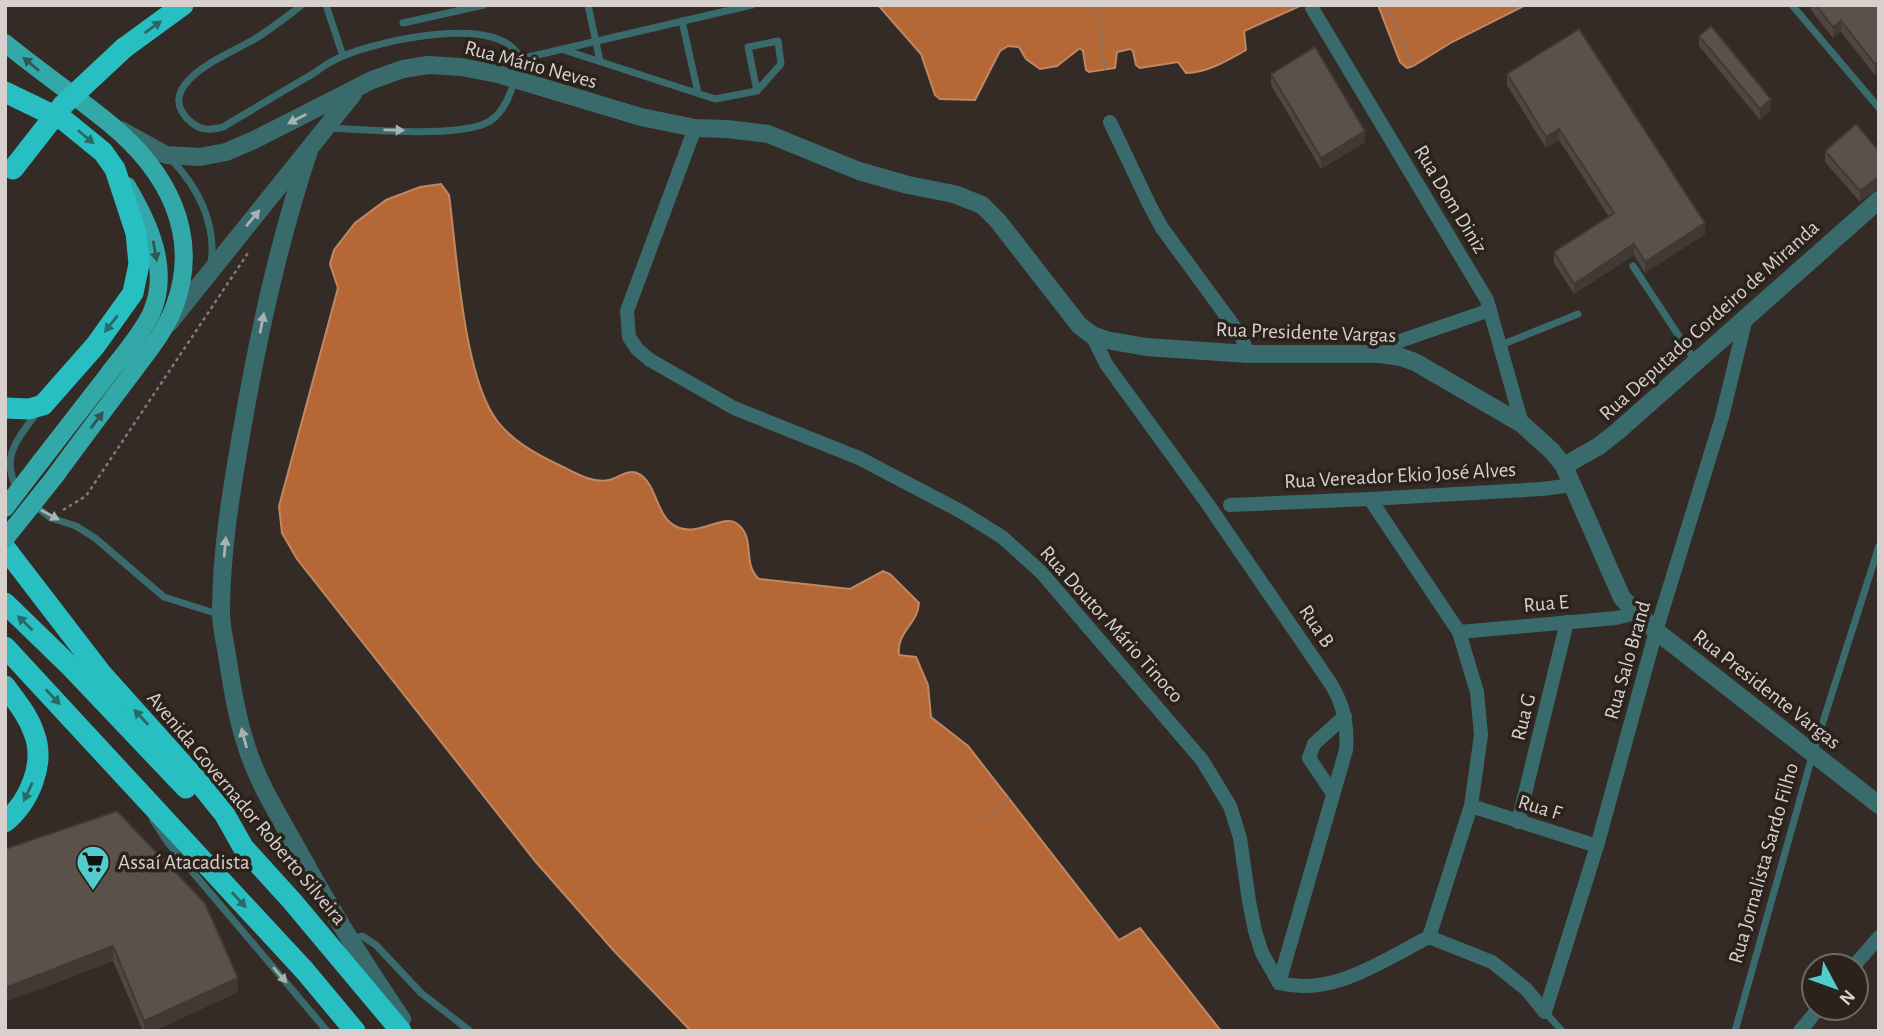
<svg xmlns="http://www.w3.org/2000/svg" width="1884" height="1036" font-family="'Alegreya Sans',sans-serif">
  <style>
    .water { fill: #b56836; stroke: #bf8763; stroke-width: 2 }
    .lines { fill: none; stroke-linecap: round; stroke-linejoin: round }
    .path { stroke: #827a76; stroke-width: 2.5; stroke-dasharray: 3.5 3.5; stroke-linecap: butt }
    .service { stroke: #3a6b6c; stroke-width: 7 }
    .minor { stroke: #3a6b6c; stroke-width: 14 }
    .tertiary { stroke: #3a6b6c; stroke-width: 18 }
    .primary { stroke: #33a8a9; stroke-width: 18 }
    .motorway { stroke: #27bfc1; stroke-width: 21 }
    .primary-bridge { stroke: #33a8a9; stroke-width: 18 }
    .motorway-bridge { stroke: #27bfc1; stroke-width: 21 }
    .wall { fill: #4e4640 }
    .shaded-wall { fill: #403934 }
    .building { fill: #5b514b; stroke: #403934; stroke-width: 2 }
    .oneway { fill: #296966 }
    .oneway2 { fill: #2e5854 }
    .oneway3 { fill: #a8b2b0 }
    .labels { text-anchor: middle; stroke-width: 7; stroke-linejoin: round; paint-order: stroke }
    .street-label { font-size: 21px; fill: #d7d0cd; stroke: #2b221c }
    .poi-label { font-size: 21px; fill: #d7d0cd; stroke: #2b221c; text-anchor: start }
  </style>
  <rect width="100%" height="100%" fill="#352b26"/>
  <g class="water">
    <path d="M878,5H1302L1244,31L1246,50C1229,60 1206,73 1186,73L1178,62L1140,68L1136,65L1133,51L1130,49L1117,52L1115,68L1089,72L1086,70L1083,51L1080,48L1057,66L1040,69L1026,59L1019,47L1008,46L1000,51L975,100L940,99L935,95L921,54Z"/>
    <polygon points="1378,5 1526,5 1452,42 1413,66 1407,68 1400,62"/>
    <path d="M441,184L449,195C457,253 463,378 498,422C514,442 536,454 559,465C574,472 592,484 609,480C619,478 628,468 639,474C657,484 656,516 675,526C697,538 722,514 736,523C757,537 741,563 759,579L850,589L883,571L890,574L919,603C918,624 896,632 899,655L916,657L928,685L931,717L968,746L1119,940L1140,928L1221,1031H691L615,952L535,861L297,559L282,533L279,506L338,288L330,264L334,250L355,223L386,200L420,187Z"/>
  </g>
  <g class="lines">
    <g class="path">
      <polyline points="1294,5 1296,8"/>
      <polyline points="1387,5 1413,66"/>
      <polyline points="1097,11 1105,71"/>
      <polyline points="63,510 86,496 248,253"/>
      <polyline points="980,821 1009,798"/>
    </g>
    <g class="service">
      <path d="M302,5C286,17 270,30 253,40C229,54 147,86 192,123C202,131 211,130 223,127C252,110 281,92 311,75C321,68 332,60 343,56C377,41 503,12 520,59C515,79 509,109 490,121C462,139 362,129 327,128"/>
      <polyline points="326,5 343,56"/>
      <polyline points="588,5 600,61"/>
      <polyline points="1792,5 1879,108"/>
      <polyline points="682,21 698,93"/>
      <polyline points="403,23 484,5"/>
      <polyline points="561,49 715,99 757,91 781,64 778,41 748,47 757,91"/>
      <polyline points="520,59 752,5"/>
      <path d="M170,158C197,186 217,223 211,264"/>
      <polyline points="1633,266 1696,362"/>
      <polyline points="1501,345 1578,314"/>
      <path d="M18,491C0,458 16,441 36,414"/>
      <polyline points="32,504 51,518 76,526 95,538 164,597 221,615"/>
      <polyline points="153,820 168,843 327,1031"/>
      <polyline points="350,940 362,936 376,945 421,993 470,1031"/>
      <polyline points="1545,1012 1562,1031"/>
      <polyline points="1735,1031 1813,753 1879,546"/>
    </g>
    <g class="minor">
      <polyline points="1312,8 1487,300 1522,424"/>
      <polyline points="1110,122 1150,206 1162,228 1241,336 1248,354"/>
      <path d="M695,128L627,311L629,337L637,349L650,360L734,408L859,458L962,512L1002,537L1041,572L1202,760L1230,806L1240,838L1249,901L1255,931L1262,953L1279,983C1333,997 1383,960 1429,937L1492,962L1526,989L1545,1012"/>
      <path d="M1092,335L1106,364L1207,503L1331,684C1344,706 1348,725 1346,750L1279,983"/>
      <polyline points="1380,354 1397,342 1490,310"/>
      <polyline points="1370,499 1459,632 1477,692 1481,735 1471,806 1429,937"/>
      <polyline points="1230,505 1370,499 1542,489 1572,485"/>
      <polyline points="1459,632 1616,618 1636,613"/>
      <polyline points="1332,792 1309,758 1314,744 1345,716"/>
      <polyline points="1471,806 1597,846"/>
      <polyline points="1518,822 1567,622"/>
      <polyline points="1854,966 1879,937"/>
      <polyline points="1545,1012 1597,846 1656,631 1722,417 1746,318"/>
      <polyline points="1800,1031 1819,1008"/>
    </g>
    <g class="tertiary">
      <polyline points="121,130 166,155 200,157 226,152 254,140 372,80 403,69 428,65 461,67 498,74 641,117 695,128 727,129 768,134 859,171 908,185 954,194 982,205 998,221 1079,325 1092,335 1106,340 1146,347 1248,354 1380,354 1401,357 1415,362 1522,424 1552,451 1564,466 1622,598 1656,631 1879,805"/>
      <path d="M309,151C279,240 259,331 243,424C232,486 221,550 221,613C221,627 225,642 227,655C232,687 237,718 247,748C258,782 277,813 294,843C327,904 363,962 402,1019"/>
      <polyline points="169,323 353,94"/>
      <polyline points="1564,466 1599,446 1618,431 1879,200"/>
    </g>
    <g class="primary">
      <path d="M5,43C39,71 76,96 110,124C166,170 201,233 175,305C166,331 145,355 129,377C105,409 80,442 56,475"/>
      <path d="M41,461C63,433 85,404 107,376C122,356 140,336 151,314C171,270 149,223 127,186"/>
    </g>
    <g class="motorway">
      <polyline points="124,48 183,5"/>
      <polyline points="5,92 65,121 103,152 115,169 136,233 139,264 133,293 95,346 43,405 29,409 5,408"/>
      <polyline points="5,548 101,673 196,779 225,815 243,847 292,901 401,1031"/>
      <polyline points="5,603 71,667 186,788"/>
      <polyline points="5,647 305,971 355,1031"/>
      <path d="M5,686C16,701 28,715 34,733C46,764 29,802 5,822"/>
    </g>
    <g class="primary-bridge">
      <polyline points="5,508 41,461"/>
      <polyline points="5,539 56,475"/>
    </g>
    <polyline class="motorway-bridge" points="13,169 63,105 124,48"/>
  </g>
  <g class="wall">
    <polygon points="1811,5 1879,5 1875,75 1841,32 1833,38 1811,10"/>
    <polygon points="1699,36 1771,110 1760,120 1699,46"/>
    <polygon points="1271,74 1365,142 1321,169 1271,85"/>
    <polygon points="1507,74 1705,234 1645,273 1634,255 1574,294 1554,263 1554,252 1609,217 1559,140 1546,148 1507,85"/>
    <polygon points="1825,151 1879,151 1860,202 1825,162"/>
    <polygon points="5,849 238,992 154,1031 143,1031 113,961 5,1002"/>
  </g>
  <g class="shaded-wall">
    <polygon points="1841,21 1841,32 1833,38 1833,27"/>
    <polygon points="1879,62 1879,72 1875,75 1875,64"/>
    <polygon points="1771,99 1771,110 1760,120 1760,109"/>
    <polygon points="1559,129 1559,140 1546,148 1546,137"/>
    <polygon points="1365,131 1365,142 1321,169 1321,158"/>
    <polygon points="1879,177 1879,188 1860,202 1860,191"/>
    <polygon points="1705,223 1705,234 1645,273 1645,262"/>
    <polygon points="1634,244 1634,255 1574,294 1574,284"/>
    <polygon points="113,946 113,961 5,1002 5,988"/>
    <polygon points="238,978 238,992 154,1031 144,1031 144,1021"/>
  </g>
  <g class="building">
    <polygon points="1816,5 1879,5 1879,62 1875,64 1841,21 1833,27"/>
    <polygon points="1711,26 1771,99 1760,109 1699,36"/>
    <polygon points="1579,29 1705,223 1645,262 1634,244 1574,284 1554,252 1614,213 1559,129 1546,137 1507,74"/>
    <polygon points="1315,47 1365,131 1321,158 1271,74"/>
    <polygon points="1856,124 1879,151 1879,177 1860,191 1825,151"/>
    <polygon points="117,811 205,903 238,978 144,1021 113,946 5,988 5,849"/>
  </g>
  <defs><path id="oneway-solid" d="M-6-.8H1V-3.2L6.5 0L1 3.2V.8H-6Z" transform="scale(1.75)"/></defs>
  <g class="oneway">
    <use href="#oneway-solid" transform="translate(153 27) rotate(-36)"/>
    <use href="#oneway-solid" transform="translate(86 137) rotate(40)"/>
    <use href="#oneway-solid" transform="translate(111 324) rotate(128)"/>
    <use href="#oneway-solid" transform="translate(25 623) rotate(-136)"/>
    <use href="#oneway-solid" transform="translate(53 697) rotate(46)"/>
    <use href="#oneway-solid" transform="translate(141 717) rotate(-133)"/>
    <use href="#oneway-solid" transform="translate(28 792) rotate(115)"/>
    <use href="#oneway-solid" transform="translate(239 900) rotate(47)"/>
  </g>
  <g class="oneway2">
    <use href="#oneway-solid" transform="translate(31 64) rotate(-140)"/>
    <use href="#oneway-solid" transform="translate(155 251) rotate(80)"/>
    <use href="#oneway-solid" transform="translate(97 420) rotate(-53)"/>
  </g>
  <g class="oneway3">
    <use href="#oneway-solid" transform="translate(297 119) rotate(153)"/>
    <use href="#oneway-solid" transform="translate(394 130) rotate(1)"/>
    <use href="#oneway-solid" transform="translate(253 218) rotate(-50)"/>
    <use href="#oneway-solid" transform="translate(262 323) rotate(-79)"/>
    <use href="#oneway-solid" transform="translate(50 515) rotate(28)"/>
    <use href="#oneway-solid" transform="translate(225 547) rotate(-85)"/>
    <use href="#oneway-solid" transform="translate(244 738) rotate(-105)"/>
    <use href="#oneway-solid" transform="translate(280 975) rotate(49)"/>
  </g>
  <defs>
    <symbol id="supermarket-pin" viewBox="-11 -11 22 30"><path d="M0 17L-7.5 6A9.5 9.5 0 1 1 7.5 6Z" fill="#52cdce" stroke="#2b221c"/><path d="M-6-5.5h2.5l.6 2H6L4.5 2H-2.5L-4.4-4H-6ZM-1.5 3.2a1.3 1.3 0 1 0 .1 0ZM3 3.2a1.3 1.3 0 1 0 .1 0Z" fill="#111"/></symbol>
  </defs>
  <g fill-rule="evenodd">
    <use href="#supermarket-pin" x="74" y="843" width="38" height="52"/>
  </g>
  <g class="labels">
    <g class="street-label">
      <text transform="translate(531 64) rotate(15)" y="7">Rua Mário Neves</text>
      <text transform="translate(1451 199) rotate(59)" y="7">Rua Dom Diniz</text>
      <text transform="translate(1709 320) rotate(-42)" y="7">Rua Deputado Cordeiro de Miranda</text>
      <text transform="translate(1306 332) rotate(2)" y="7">Rua Presidente Vargas</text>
      <text transform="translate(1400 475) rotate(-3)" y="7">Rua Vereador Ekio José Alves</text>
      <text transform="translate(1546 603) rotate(-5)" y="7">Rua E</text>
      <text transform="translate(1112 624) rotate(48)" y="7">Rua Doutor Mário Tinoco</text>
      <text transform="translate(1317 626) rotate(56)" y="7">Rua B</text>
      <text transform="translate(1627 660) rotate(-74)" y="7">Rua Salo Brand</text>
      <text transform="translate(1767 689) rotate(38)" y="7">Rua Presidente Vargas</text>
      <text transform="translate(1523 717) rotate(-76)" y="7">Rua G</text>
      <text transform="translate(1540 807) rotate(17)" y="7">Rua F</text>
      <text transform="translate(247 808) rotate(50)" y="7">Avenida Governador Roberto Silveira</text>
      <text transform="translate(1763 863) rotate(-74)" y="7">Rua Jornalista Sardo Filho</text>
    </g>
    <g class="poi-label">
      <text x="118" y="869">Assaí Atacadista</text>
    </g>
  </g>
  <rect width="1884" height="1036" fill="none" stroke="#d7d0cd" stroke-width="14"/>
  <g transform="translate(1835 987) rotate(131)"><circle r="33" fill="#2b221c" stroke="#706863" stroke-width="2"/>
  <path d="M0-5L12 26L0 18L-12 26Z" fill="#52cdce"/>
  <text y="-10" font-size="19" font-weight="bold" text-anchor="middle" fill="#d7d0cd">N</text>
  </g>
</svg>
